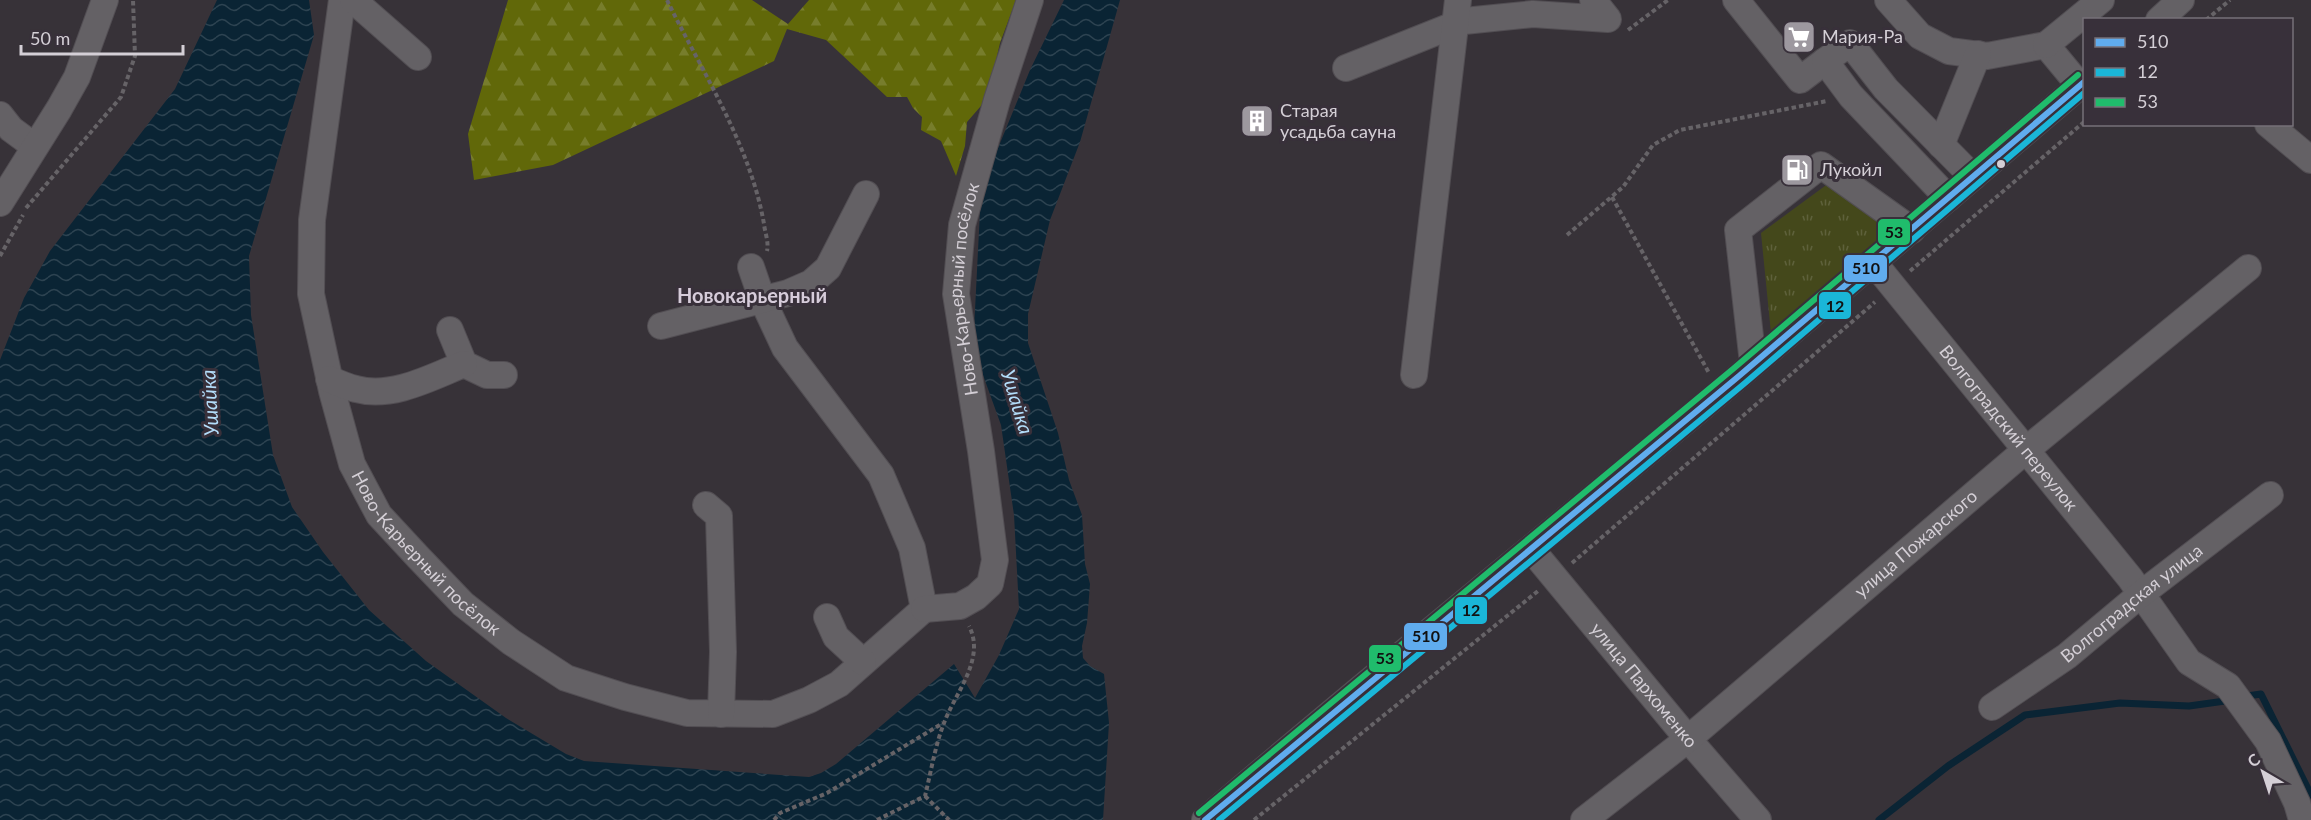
<svg xmlns="http://www.w3.org/2000/svg" width="2311" height="820" font-family="Lato,sans-serif">
  <style>
    .grass { fill: url(#grass-tufts) }
    .forest { fill: url(#forest-firs) }
    .water { fill: url(#water-waves) }
    .lines { fill: none; stroke-linecap: round; stroke-linejoin: round }
    .stream { stroke: #0a2434; stroke-width: 7 }
    .minor-casing { stroke: #524e53; stroke-width: 28 }
    .path { stroke: #666367; stroke-width: 4; stroke-dasharray: 4.5 3; stroke-linecap: butt }
    .minor { stroke: #646165; stroke-width: 26 }
    .bus-1-casing { stroke: #38303a; stroke-width: 10 }
    .bus-2-casing { stroke: #38303a; stroke-width: 10 }
    .bus-3-casing { stroke: #38303a; stroke-width: 10 }
    .bus-1 { stroke: #60acee; stroke-width: 6 }
    .bus-2 { stroke: #1ab6d8; stroke-width: 6 }
    .bus-3 { stroke: #20bc6c; stroke-width: 6 }
    .bus-dot { fill: #d4cfd6; stroke: #38303a; stroke-width: 2 }
    .labels { text-anchor: middle; stroke-width: 6; stroke-linejoin: round; paint-order: stroke }
    .poi-label { font-size: 18px; fill: #d4cfd6; stroke: #38303a; text-anchor: start }
    .street-label { font-size: 18px; fill: #d4cfd6; stroke: #38303a }
    .neighbourhood-label { font-size: 20px; font-weight: bold; fill: #d6ccda; stroke: #38303a }
    .water-label { font-size: 20px; font-style: italic; fill: #b3ddfa; stroke: #38303a }
    .line-badge { stroke: #38303a; stroke-width: 2 }
    .pale-badge-label { font-size: 16px; text-anchor: middle; font-weight: bold; fill: #111 }
  </style>
  <defs>
    <pattern id="grass-tufts" width="24" height="20" patternUnits="userSpaceOnUse" patternTransform="scale(1.5)"><rect width="24" height="20" fill="#44481b"/><path d="M3 7l-1-3M5 7V3M7 7l1-3M15 17l-1-3M17 17v-4M19 17l1-3" fill="none" stroke="#5e613b"/></pattern>
    <pattern id="forest-firs" width="22" height="20" patternUnits="userSpaceOnUse" patternTransform="scale(1.5)"><rect width="22" height="20" fill="#616809"/><path d="M5 1l3.5 6h-7zM16 11l3.5 6h-7z" fill="#777d2c"/></pattern>
    <pattern id="water-waves" width="16" height="10" patternUnits="userSpaceOnUse" patternTransform="scale(1.5)"><rect width="16" height="10" fill="#0a2434"/><path d="M0 5q4-4 8 0t8 0" fill="none" stroke="#2d4351"/></pattern>
  </defs>
  <rect width="100%" height="100%" fill="#373238"/>
  <polygon class="grass" points="1829,183 1897,227 1771,333 1761,233"/>
  <polygon class="forest" points="508,0 752,0 788,24 809,0 1016,0 1000,43 987,99 967,122 965,146 956,176 941,141 921,130 922,117 913,108 907,97 887,97 826,40 787,29 774,61 553,165 474,180 468,134"/>
  <polygon class="water" points="217,0 309,0 314,35 249,256 251,315 273,455 292,507 323,552 369,610 426,661 506,718 566,754 584,761 809,777 821,773 836,764 954,664 975,698 999,655 1019,609 1014,515 1001,425 983,375 974,330 980,211 994,158 1030,70 1064,0 1120,0 1080,142 1050,220 1028,314 1028,343 1058,433 1069,480 1082,515 1085,564 1090,584 1087,623 1082,646 1083,658 1090,666 1104,674 1109,723 1103,820 0,820 0,360 24,298 50,251 175,89"/>
  <g class="lines">
    <g class="stream">
      <polyline points="2247,696 2261,694 2311,795"/>
      <polyline points="1879,820 1948,766 2025,715 2120,703 2189,706 2225,701"/>
    </g>
    <defs>
      <g id="minor">
        <path id="s1" d="M342,0L312,220L311,294L332,391L352,464L379,515L418,557L463,604L511,642L566,678L625,697L687,713L773,714L809,700L839,684L924,609L912,548L881,475L785,348L762,299L751,267"/>
        <polyline points="353,0 418,57"/>
        <polyline points="1736,0 1800,80 1825,61"/>
        <polyline points="1888,0 1920,36 1949,51 1987,56 2046,45 2080,86"/>
        <polyline points="2159,20 2181,0"/>
        <polyline points="2046,45 2101,0"/>
        <polyline points="1346,68 1464,21 1533,14 1608,19 1593,0"/>
        <polyline points="0,115 11,129 34,146"/>
        <polyline points="2268,124 2311,160"/>
        <polyline points="1941,145 1978,54"/>
        <polyline points="1948,198 1851,96 1825,61 1850,43 1886,89 1973,177"/>
        <polyline points="0,203 59,109 77,77 105,0"/>
        <path id="s2" d="M1874,263L2130,578L2189,662L2228,686L2268,741L2297,803L2302,820"/>
        <polyline points="661,326 788,293 811,283 828,268 866,194"/>
        <polyline points="450,330 464,364 487,375 504,375"/>
        <polyline points="1753,363 1738,230 1821,165 1912,230"/>
        <polyline points="1414,375 1458,0"/>
        <path d="M329,379C338,383 347,387 356,389C392,399 432,377 464,364"/>
        <polyline points="706,505 719,516 723,652 721,714"/>
        <path id="s3" d="M1531,549L1688,739L1758,820"/>
        <path id="s4" d="M924,609L960,606L976,597L990,584L995,560L981,451L956,294L962,225L997,100L1030,0"/>
        <polyline points="827,617 836,637 863,662"/>
        <path id="s5" d="M1992,707L2067,656L2141,594L2270,495"/>
        <path d="M1205,820C1364,683 1528,552 1689,418C1822,307 1952,194 2084,82"/>
        <path id="s6" d="M1584,820L1688,739L2026,450L2248,268"/>
      </g>
    </defs>
    <use href="#minor" class="minor-casing"/>
    <g class="path">
      <path d="M667,0C702,72 750,144 764,224C765,233 769,242 767,251"/>
      <polyline points="2206,20 2230,0"/>
      <polyline points="1628,30 1668,0"/>
      <polyline points="1612,197 1709,373"/>
      <polyline points="26,208 121,97 135,56 133,0"/>
      <polyline points="1567,235 1623,187 1653,145 1680,130 1827,101"/>
      <polyline points="0,256 23,215"/>
      <polyline points="1910,271 2084,122"/>
      <polyline points="1572,563 1875,302"/>
      <polyline points="925,796 949,820"/>
      <polyline points="774,820 780,813 827,793 943,723"/>
      <path d="M877,820L925,796C931,772 935,746 944,723C955,693 986,659 969,626"/>
      <polyline points="1254,820 1538,591"/>
    </g>
    <use href="#minor" class="minor"/>
    <defs>
      <polyline id="bus-1" points="1205,820 1739,376 2084,82"/>
      <polyline id="bus-2" points="1219,820 1745,383 2084,93"/>
      <polyline id="bus-3" points="1199,813 1733,369 2078,75"/>
    </defs>
    <use href="#bus-1" class="bus-1-casing"/>
    <use href="#bus-2" class="bus-2-casing"/>
    <use href="#bus-3" class="bus-3-casing"/>
    <use href="#bus-1" class="bus-1"/>
    <use href="#bus-2" class="bus-2"/>
    <use href="#bus-3" class="bus-3"/>
  </g>
  <defs>
    <symbol id="supermarket-square" viewBox="-11 -11 22 22"><rect x="-9" y="-9" width="18" height="18" rx="4" fill="#9d989f" stroke="#38303a"/><path d="M-6-5.5h2.5l.6 2H6L4.5 2H-2.5L-4.4-4H-6ZM-1.5 3.2a1.3 1.3 0 1 0 .1 0ZM3 3.2a1.3 1.3 0 1 0 .1 0Z" fill="#fff"/></symbol>
    <symbol id="building-square" viewBox="-11 -11 22 22"><rect x="-9" y="-9" width="18" height="18" rx="4" fill="#9d989f" stroke="#38303a"/><path d="M-4-6H4V6H1V3H-1V6H-4ZM-2.5-4.3h1.7v1.8h-1.7ZM.8-4.3h1.7v1.8H.8ZM-2.5-1h1.7V.8h-1.7ZM.8-1h1.7V.8H.8Z" fill="#fff"/></symbol>
    <symbol id="fuel-square" viewBox="-11 -11 22 22"><rect x="-9" y="-9" width="18" height="18" rx="4" fill="#9d989f" stroke="#38303a"/><path d="M-5.5-6h7V0h2V4h1.3V-2.5L3-4.5l.8-.8L6-3V5H2.5V1h-1V6h-7ZM-4.2-4.7v3.2H.2V-4.7Z" fill="#fff"/></symbol>
  </defs>
  <g fill-rule="evenodd">
    <use href="#supermarket-square" x="1780" y="18" width="38" height="38"/>
    <use href="#building-square" x="1238" y="102" width="38" height="38"/>
    <use href="#fuel-square" x="1778" y="151" width="38" height="38"/>
  </g>
  <circle class="bus-dot" cx="2001" cy="164" r="5"/>
  <g class="labels">
    <g class="poi-label">
      <text x="1822" y="43">Мария-Ра</text>
      <text x="1280" y="117">Старая<tspan x="1280" dy="21">усадьба сауна</tspan></text>
      <text x="1820" y="176">Лукойл</text>
    </g>
    <g class="street-label">
      <text dy="6" stroke="none"><textPath href="#s4" startOffset="372">Ново-Карьерный посёлок</textPath></text>
      <text dy="6" stroke="none"><textPath href="#s2" startOffset="213">Волгоградский переулок</textPath></text>
      <text dy="6" stroke="none"><textPath href="#s6" startOffset="432">улица Пожарского</textPath></text>
      <text dy="6" stroke="none"><textPath href="#s1" startOffset="588">Ново-Карьерный посёлок</textPath></text>
      <text dy="6" stroke="none"><textPath href="#s5" startOffset="174">Волгоградская улица</textPath></text>
      <text dy="6" stroke="none"><textPath href="#s3" startOffset="177">улица Пархоменко</textPath></text>
    </g>
    <g class="neighbourhood-label">
      <text x="752" y="303">Новокарьерный</text>
    </g>
    <g class="water-label">
      <text transform="translate(1017 402) rotate(73)" y="7">Ушайка</text>
      <text transform="translate(210 403) rotate(-93)" y="7">Ушайка</text>
    </g>
  </g>
  <g class="line-badge">
    <rect x="1877" y="218" width="34" height="28" rx="6" fill="#20bc6c"/>
    <rect x="1843" y="254" width="45" height="29" rx="6" fill="#60acee"/>
    <rect x="1818" y="291" width="34" height="29" rx="6" fill="#1ab6d8"/>
    <rect x="1454" y="596" width="34" height="29" rx="6" fill="#1ab6d8"/>
    <rect x="1403" y="622" width="45" height="29" rx="6" fill="#60acee"/>
    <rect x="1368" y="644" width="34" height="29" rx="6" fill="#20bc6c"/>
  </g>
  <g class="pale-badge-label">
    <text x="1894" y="238">53</text>
    <text x="1866" y="274">510</text>
    <text x="1835" y="312">12</text>
    <text x="1471" y="616">12</text>
    <text x="1426" y="642">510</text>
    <text x="1385" y="664">53</text>
  </g>
  <rect x="2083" y="18" width="210" height="108" fill="#38303a" stroke="#767078" stroke-width="1.5"/>
  <rect x="2095" y="38" width="30" height="9" fill="#60acee" stroke="#767078" stroke-width="1.5"/>
  <text x="2137" y="48" font-size="18" fill="#d4cfd6">510</text>
  <rect x="2095" y="68" width="30" height="9" fill="#1ab6d8" stroke="#767078" stroke-width="1.5"/>
  <text x="2137" y="78" font-size="18" fill="#d4cfd6">12</text>
  <rect x="2095" y="98" width="30" height="9" fill="#20bc6c" stroke="#767078" stroke-width="1.5"/>
  <text x="2137" y="108" font-size="18" fill="#d4cfd6">53</text>
  <g transform="translate(2263 772) rotate(321)" stroke="#38303a" stroke-width="4.5" paint-order="stroke">
  <path d="M0-4.5L10 22L0 15L-10 22Z" fill="#d4cfd6"/>
  <text y="-9" font-size="16" font-weight="bold" text-anchor="middle" fill="#d4cfd6">С</text>
  </g>
  <path d="M21 45v9h162v-9" fill="none" stroke="#d4cfd6" stroke-width="3"/>
  <text x="30" y="45" font-size="18" fill="#d4cfd6" stroke="#38303a" stroke-width="4.5" paint-order="stroke">50 m</text>
</svg>
